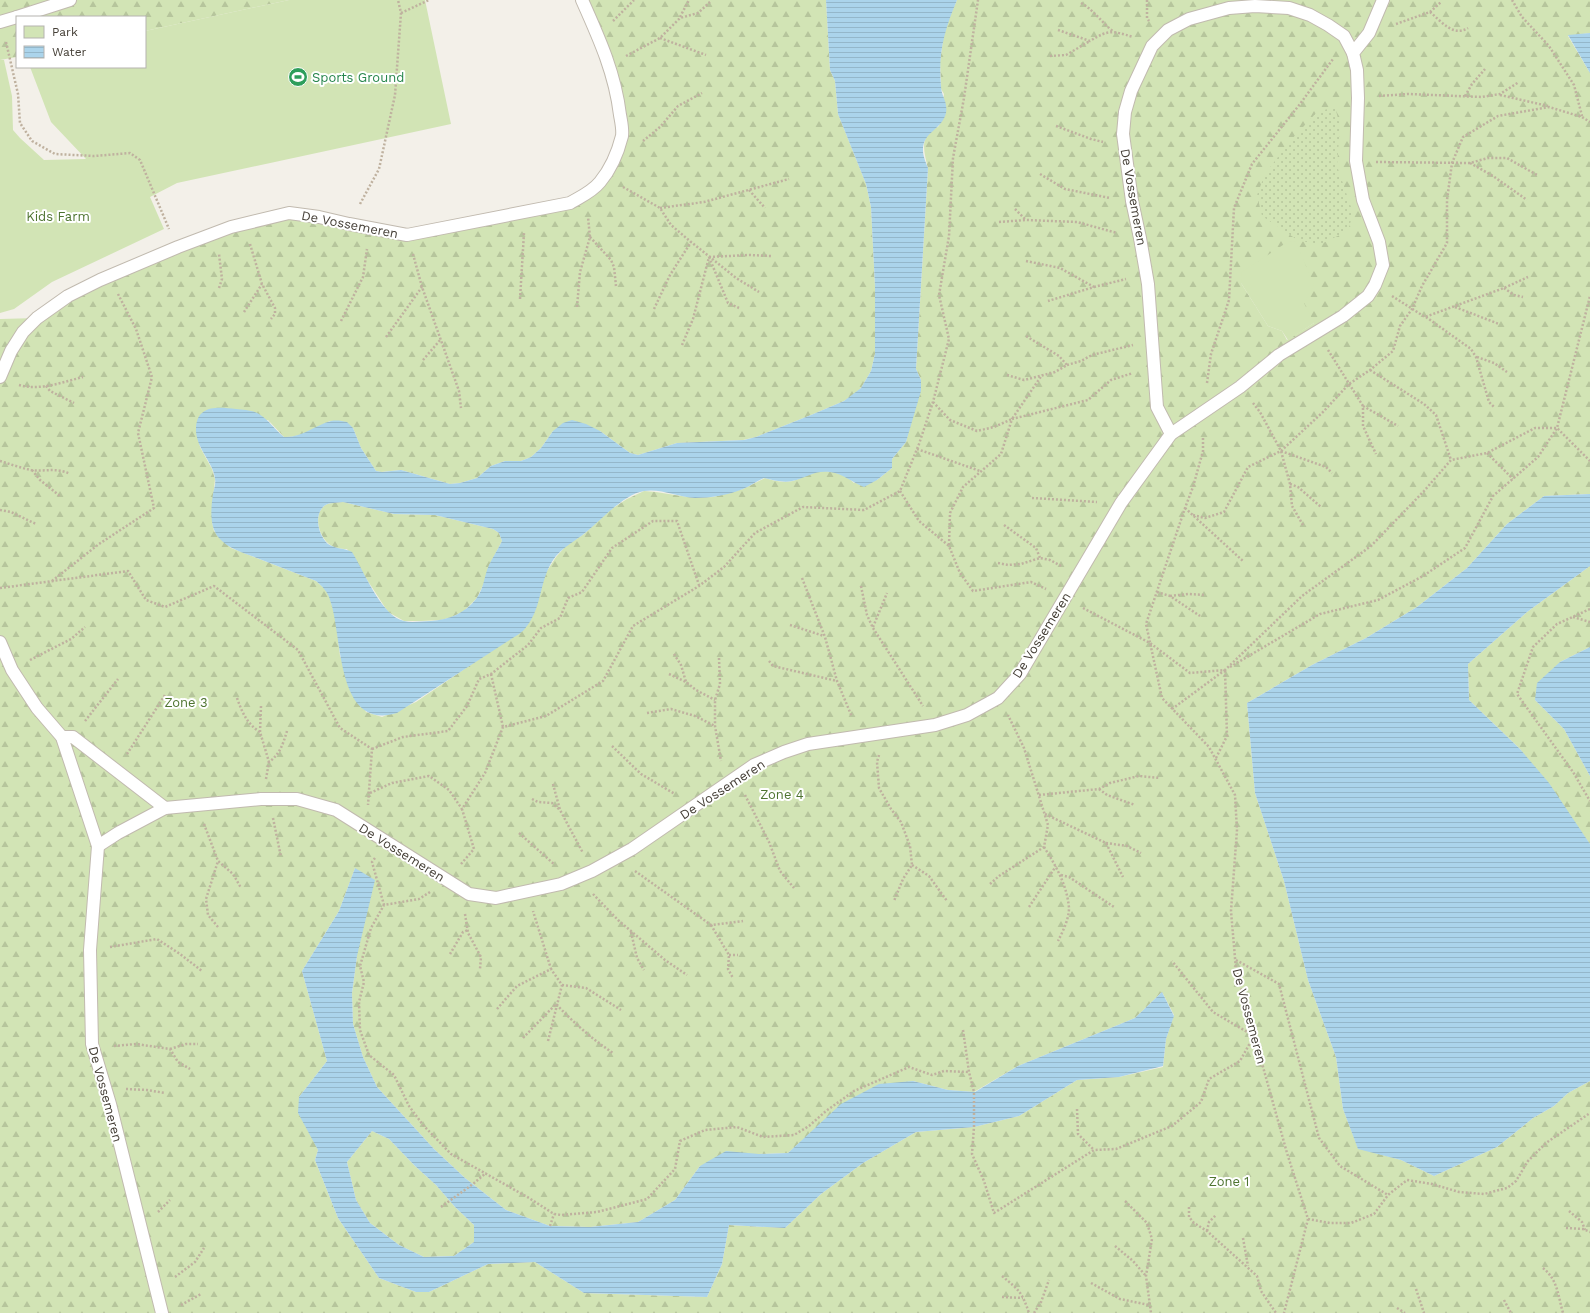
<svg xmlns="http://www.w3.org/2000/svg" width="1590" height="1313" font-family="'Work Sans',sans-serif">
  <style>
    .forest { fill: url(#forest-firs); fill-rule: evenodd }
    .park { fill: #d2e4b5 }
    .garden { fill: url(#garden-dots) }
    .water { fill: url(#water-rules); fill-rule: evenodd }
    .lines { fill: none; stroke-linecap: round; stroke-linejoin: round }
    .service-casing { stroke: #c1baaf; stroke-width: 14 }
    .path { stroke: #bfb19f; stroke-width: 2.5; stroke-dasharray: 2 2; stroke-linecap: butt }
    .service { stroke: #fff; stroke-width: 12 }
    .labels { text-anchor: middle; stroke-width: 4; stroke-linejoin: round; paint-order: stroke }
    .leisure-label { font-size: 13px; fill: #27864d; stroke: #fff; text-anchor: start }
    .street-label { font-size: 13px; fill: #464038; stroke: #fff }
    .park-label { font-size: 13px; fill: #4e7430; stroke: #fff }
  </style>
  <defs>
    <pattern id="forest-firs" width="22" height="20" patternUnits="userSpaceOnUse"><rect width="22" height="20" fill="#d2e4b5"/><path d="M5 1l3.5 6h-7zM16 11l3.5 6h-7z" fill="#b6c59c"/></pattern>
    <pattern id="garden-dots" width="8" height="8" patternUnits="userSpaceOnUse"><rect width="8" height="8" fill="#d2e4b5"/><path d="M2 2h.1M6 6h.1" fill="none" stroke="#b6c59c" stroke-width="1.8" stroke-linecap="round"/></pattern>
    <pattern id="water-rules" width="6" height="5" patternUnits="userSpaceOnUse"><rect width="6" height="5" fill="#abd4eb"/><path d="M0 2.5h6" fill="none" stroke="#94b7ca"/></pattern>
  </defs>
  <rect width="100%" height="100%" fill="#f3f0e9"/>
  <g class="forest">
    <polygon points="0,0 289,0 145,31 145,17 17,17 17,57 0,60"/>
    <path d="M582,0H826L830,70L835,81L838,114L866,184L871,207L875,286V354L871,371L861,388L853,395L844,401L811,415L756,437L743,440L677,443L638,455L630,453L600,431H553L541,448L531,457L521,461H505L491,466L477,478L460,483L450,484L401,470L381,472L376,471L361,448L353,428L330,421C316,428 300,438 284,437L268,420L196,428L200,447L212,469L215,479L212,509V522L214,531L231,548L316,581L326,590L330,598L336,620L340,656L366,712L382,717L416,702L488,653L534,612L545,574L556,557L566,546L584,534L610,510L627,499L644,491L656,492L694,498L713,497L743,489L765,478C774,481 783,483 793,481C800,479 806,474 813,472C828,469 844,473 854,483L877,480L892,468V459L906,442L921,380L916,369L928,169C924,149 918,138 939,126L944,94L941,89L940,62L943,40L946,25L957,0H1590V33L1568,36L1590,73V494L1544,496L1507,524L1467,568L1417,607L1366,638L1312,665L1247,703L1255,793L1284,881L1308,980L1336,1057L1343,1109L1358,1148L1401,1160L1434,1176L1497,1147L1533,1118L1554,1106L1568,1093L1590,1081V1313H0V319L37,318L178,247L289,213L407,235L570,203L599,183L622,135L618,93ZM1241,283L1314,323L1287,340L1282,331L1268,326ZM355,868L357,956L352,993L353,1024L363,1057L377,1087L434,1149L465,1178L506,1210L550,1226L590,1227L638,1222L675,1200L700,1166L759,1154L788,1153L813,1131L913,1081L948,1090L974,1092L1018,1066L1135,1018L1162,992L1174,1015L1166,1039L1163,1067L1119,1077L1077,1080L1019,1116L974,1127L916,1132L863,1163L821,1194L785,1228L729,1225L722,1264L707,1297L584,1293L535,1262L488,1264L429,1292H416L379,1278L338,1218L315,1160L318,1150L299,1097L327,1061L302,971L339,911Z"/>
    <path d="M343,502L394,514L435,515L493,529L499,533L502,541L489,566L486,579L477,598L464,611L452,617L441,620L421,621H404L388,612L347,549C341,549 333,548 329,544C319,536 313,516 324,506C329,502 337,503 343,502Z"/>
    <polygon points="1590,566 1590,647 1560,662 1535,700 1564,729 1590,776 1590,844 1520,749 1469,700 1468,664 1527,612"/>
    <polygon points="372,1131 389,1139 415,1166 436,1185 455,1207 474,1225 474,1242 454,1256 424,1257 399,1245 370,1223 356,1200 347,1162"/>
  </g>
  <g class="park">
    <polygon points="289,0 425,0 451,124 177,183 150,197 164,229 52,282 14,309 0,313 0,60 4,60 12,96 13,130 20,138 44,160 86,159 51,122 30,67 145,67 145,31"/>
    <polygon points="1289,241 1296,242 1314,285 1304,303 1314,323 1288,340 1282,331 1268,326 1241,283 1242,272"/>
  </g>
  <polygon class="garden" points="1335,107 1340,126 1337,166 1353,213 1348,231 1321,244 1299,241 1262,216 1257,195 1265,174 1290,141 1317,112"/>
  <g class="water">
    <path d="M826,0H957C944,31 938,53 941,86C941,96 948,101 946,113C942,130 922,132 923,151C923,156 926,163 928,168L916,369L921,380V391L906,442L892,459V468L877,480L864,487C851,482 844,474 830,472C814,470 806,478 792,481C783,483 773,480 764,478C757,481 750,486 743,489C729,495 710,498 695,498C678,497 660,488 644,491C624,494 600,521 585,533C575,541 565,546 556,556C539,577 543,606 527,626C525,629 522,632 519,634L397,713C335,732 343,635 330,600C328,592 322,586 316,581C298,574 280,567 262,560C248,554 229,550 219,538C209,527 211,508 213,494C214,489 216,484 215,479C214,463 195,448 196,428C197,404 219,407 236,409C243,410 253,410 259,414C269,420 275,430 284,437C302,438 315,425 331,421C337,420 342,421 347,422L353,428L361,448L376,471L382,472L401,470L450,484L460,483L477,478L491,466L505,461H521L531,457L541,448L553,431L563,423L572,420L586,424L600,431L630,453L638,455L677,443L744,440L756,437L811,415L844,401L861,388L871,371L875,354V286L871,207L866,184L838,114L835,81L830,70ZM343,502L394,514L435,515L493,529L499,533L502,541C498,549 493,557 489,565C484,576 484,589 476,599C465,613 449,620 431,621C422,621 412,623 404,621C381,616 364,571 352,552C345,548 335,549 328,544C319,536 313,516 324,506C329,502 337,503 343,502Z"/>
    <polygon points="1590,33 1590,73 1568,35"/>
    <polygon points="1590,494 1590,566 1527,612 1468,664 1469,700 1520,749 1549,783 1590,844 1590,1081 1568,1093 1554,1106 1533,1118 1497,1147 1434,1176 1401,1160 1358,1149 1343,1109 1336,1057 1308,980 1284,881 1255,793 1247,703 1312,665 1366,638 1417,607 1467,568 1507,524 1544,496"/>
    <polygon points="1590,647 1590,776 1564,729 1535,700 1537,683 1560,662"/>
    <path d="M355,868L375,880L357,956L352,993L353,1024L363,1057L377,1087L434,1149L465,1178L506,1210L550,1226L590,1227L638,1222L675,1200L700,1166L726,1151L759,1154L788,1153L841,1104L879,1084L913,1081L948,1090L975,1092L1018,1066L1135,1018L1162,992L1174,1016L1166,1039L1163,1066L1119,1077L1077,1080L1019,1116L974,1127L916,1132L863,1163L821,1194L785,1228L729,1225L722,1264L707,1297L584,1293L535,1262L488,1264L429,1292H416L379,1278L338,1218L315,1160L318,1150L298,1113L299,1097L327,1061L302,971L339,911ZM372,1131L389,1139L415,1166L436,1185L455,1207L474,1225V1242L454,1256L424,1257L399,1245L370,1223L356,1200L347,1162Z"/>
  </g>
  <g class="lines">
    <defs>
      <g id="service">
        <polyline points="17,17 70,0"/>
        <polyline points="0,22 17,17"/>
        <path d="M0,377L11,351L23,332L37,318L68,296L100,280L178,247L231,227L289,213L319,217L349,224L407,235L570,203C580,197 592,192 600,182C610,170 618,152 622,136C623,129 621,121 620,115C615,73 599,38 582,0"/>
        <polyline points="1171,434 1157,407 1148,284 1140,238 1132,201 1123,134 1125,112 1131,91 1152,46 1168,30 1189,19 1229,8 1255,6 1289,8 1310,15 1328,25 1344,36 1353,53"/>
        <polyline points="0,642 12,670 37,708 62,737 98,846 90,950 92,1044 110,1104 162,1313"/>
        <polyline points="62,737 73,737 165,808"/>
        <polyline points="98,846 118,833 165,808 261,799 297,799 336,810 469,894 496,898 561,884 592,871 632,849 754,765 784,752 808,744 935,725 967,715 998,698 1020,674 1121,503 1171,434 1240,387 1279,355 1343,316 1368,296 1375,285 1383,265 1379,242 1363,200 1356,161 1358,98 1357,70 1353,53 1369,33 1383,0"/>
      </g>
    </defs>
    <use href="#service" class="service-casing"/>
    <g class="path">
      <polyline points="1147,0 1147,18 1149,21"/>
      <polyline points="1512,0 1522,17 1549,46 1574,85 1582,116"/>
      <path d="M1081,3C1094,10 1102,23 1114,32"/>
      <path d="M1430,12C1442,22 1453,37 1468,28"/>
      <polyline points="401,13 429,0"/>
      <polyline points="680,17 689,0"/>
      <polyline points="613,21 634,0"/>
      <polyline points="1396,24 1430,12 1441,2"/>
      <path d="M1058,30L1090,41C1109,29 1113,31 1133,37"/>
      <polyline points="660,38 706,55"/>
      <polyline points="6,42 18,94 20,123 32,141 55,154 94,156 130,153 140,160 169,229"/>
      <polyline points="626,56 660,38 680,18 698,13 710,2"/>
      <polyline points="1050,56 1066,55 1090,41"/>
      <polyline points="1500,95 1548,106"/>
      <polyline points="1379,96 1408,94 1482,97 1500,94 1519,82"/>
      <polyline points="1465,96 1472,84 1485,69"/>
      <polyline points="1056,126 1091,139 1103,142"/>
      <polyline points="643,141 660,127 678,106 702,93"/>
      <polyline points="1376,162 1470,163 1488,158 1507,158 1537,175"/>
      <polyline points="1470,163 1493,176 1527,200"/>
      <polyline points="1040,174 1065,189 1110,198"/>
      <polyline points="623,187 660,208 671,225 691,242 736,278 759,292"/>
      <polyline points="749,190 765,208"/>
      <polyline points="360,204 379,169 395,95 401,13 398,0"/>
      <polyline points="660,208 704,202 789,179"/>
      <polyline points="1015,209 1026,220"/>
      <polyline points="999,222 1026,220 1077,222 1117,233"/>
      <polyline points="590,237 611,260 614,267 616,286"/>
      <polyline points="250,244 262,284 275,308 275,314 271,319"/>
      <polyline points="413,254 422,287 459,391 461,408"/>
      <polyline points="709,257 749,255 771,256"/>
      <polyline points="709,257 728,303 739,308"/>
      <polyline points="1026,261 1060,268 1094,287 1048,301"/>
      <polyline points="1094,287 1126,279"/>
      <polyline points="219,288 222,279 219,254"/>
      <polyline points="1504,288 1514,295 1523,297"/>
      <polyline points="1392,296 1425,317 1504,288 1528,277"/>
      <polyline points="520,299 524,233"/>
      <polyline points="577,307 580,272 590,237 588,217"/>
      <polyline points="1455,307 1499,324"/>
      <polyline points="654,309 670,275 691,242"/>
      <polyline points="244,312 262,284"/>
      <polyline points="1426,317 1471,349 1476,357 1489,402 1494,407"/>
      <polyline points="341,321 363,277 367,249"/>
      <polyline points="386,337 422,287"/>
      <polyline points="682,345 693,319 709,257"/>
      <polyline points="1328,350 1363,406 1363,426 1376,454"/>
      <polyline points="1477,357 1494,363 1507,372"/>
      <polyline points="423,360 441,339"/>
      <polyline points="1067,365 1081,361 1092,355 1133,345"/>
      <polyline points="1370,370 1424,404 1436,415 1451,460"/>
      <polyline points="1007,375 1024,380 1055,372 1067,365 1059,356 1026,336"/>
      <polyline points="1207,383 1211,354 1229,300 1234,208 1252,164 1300,104 1333,59"/>
      <path d="M19,385C40,391 63,382 83,377"/>
      <polyline points="46,386 50,391 74,403"/>
      <polyline points="933,402 950,420 977,431 994,427 1012,419 1042,375"/>
      <polyline points="1253,403 1260,412 1281,451 1290,484 1292,506 1303,525"/>
      <polyline points="1363,406 1398,426"/>
      <polyline points="1203,438 1203,451 1193,487 1185,508 1146,624 1162,698 1209,747 1235,795 1237,830 1231,911 1236,970 1287,1153 1308,1219 1284,1313"/>
      <polyline points="917,449 980,471"/>
      <polyline points="1281,451 1326,467 1332,473"/>
      <polyline points="1487,453 1513,479"/>
      <path d="M0,461C10,464 21,468 31,470C45,472 56,467 70,474"/>
      <polyline points="32,470 40,480 61,497"/>
      <polyline points="1290,484 1298,487 1321,507"/>
      <polyline points="900,491 919,521 949,546 960,573 973,591 1031,582 1046,589"/>
      <polyline points="1032,498 1097,502"/>
      <polyline points="1185,508 1243,561"/>
      <polyline points="0,510 11,512 36,524"/>
      <polyline points="1193,515 1205,518 1224,512 1248,467 1281,451 1323,412 1349,384 1370,370 1393,351 1400,326 1412,309 1422,286 1447,243 1447,200 1452,163 1463,137 1498,116 1549,107 1582,117 1590,122"/>
      <polyline points="1004,525 1036,548 1040,558"/>
      <polyline points="949,545 950,513 963,487 1001,454 1012,419 1088,400 1111,380 1133,373"/>
      <polyline points="998,563 1008,565 1021,564 1040,558 1050,560 1061,566"/>
      <polyline points="802,578 825,637 837,681 852,717"/>
      <polyline points="52,581 99,544 154,508 138,433 152,377 136,329 118,294"/>
      <polyline points="861,586 867,615 873,628 923,706"/>
      <polyline points="0,588 128,571 146,600 165,607 214,586 298,650 340,728 372,749 368,805"/>
      <polyline points="1157,592 1170,596 1200,616"/>
      <polyline points="1170,596 1188,594 1204,595"/>
      <polyline points="1083,608 1150,643 1190,673 1225,670 1302,596 1371,546 1424,491 1451,460 1487,453 1535,428 1557,428 1590,461"/>
      <polyline points="1590,609 1557,624 1533,647 1517,694 1573,772 1590,801"/>
      <polyline points="1573,617 1590,622"/>
      <polyline points="790,625 824,636"/>
      <polyline points="873,627 887,593"/>
      <polyline points="674,654 681,665 686,682 696,690 715,700"/>
      <polyline points="719,658 720,684 715,700 715,726 721,761"/>
      <polyline points="30,660 71,639 85,627"/>
      <polyline points="769,661 773,666 837,681"/>
      <polyline points="1230,667 1320,614 1378,600 1423,576 1465,548 1493,496 1538,457 1557,428 1590,296"/>
      <polyline points="491,674 503,727"/>
      <polyline points="669,674 686,682"/>
      <path d="M237,698C242,712 247,724 260,732"/>
      <polyline points="261,706 260,732 269,762"/>
      <polyline points="1172,709 1225,670"/>
      <polyline points="647,713 671,709 695,716 715,726"/>
      <polyline points="85,721 118,679"/>
      <polyline points="612,746 641,774 675,794"/>
      <polyline points="372,749 403,737 448,731 467,706 479,679 491,674 528,645 541,628 560,618 568,598 582,592 612,548 653,521 677,521 699,585"/>
      <polyline points="127,754 165,695"/>
      <polyline points="879,755 877,762 879,788 891,809 901,822 910,846 912,865 903,879 894,901"/>
      <polyline points="1216,758 1227,736 1225,670"/>
      <path d="M266,779L269,762C280,754 283,744 287,731"/>
      <polyline points="553,784 560,810 583,853"/>
      <polyline points="1099,789 1107,795 1135,805"/>
      <polyline points="370,793 392,783 429,776 449,790 462,809"/>
      <polyline points="745,795 769,842 780,871 794,888"/>
      <polyline points="1039,795 1099,789 1110,783 1139,776 1160,778"/>
      <polyline points="532,799 538,802 552,803 560,810"/>
      <polyline points="1045,814 1106,843 1123,877"/>
      <polyline points="273,818 281,857"/>
      <polyline points="204,824 218,861 233,874 241,888"/>
      <polyline points="519,833 555,865"/>
      <polyline points="1106,843 1127,846 1141,853"/>
      <path d="M1044,847C1056,866 1067,885 1069,908C1069,919 1063,931 1058,941"/>
      <polyline points="375,858 372,862 384,905"/>
      <polyline points="461,864 474,849 462,809 485,773 503,727 546,716 603,681 633,626 699,586 724,567 755,533 803,507 864,510 900,491 919,444 933,402 949,339 939,295 949,236 953,158 964,98 978,0"/>
      <polyline points="912,865 929,876 947,901"/>
      <polyline points="635,871 711,925 743,921"/>
      <polyline points="1061,875 1069,877 1114,907"/>
      <polyline points="990,884 999,876 1044,847 1048,825 1024,748 1008,715"/>
      <polyline points="430,892 419,899 384,905 371,928 360,966 364,982 359,1002 360,1030 369,1055 394,1075 409,1106 423,1125 451,1154 529,1198 554,1214 561,1215 597,1212 647,1199 675,1169 680,1141 705,1130 737,1127 763,1137 794,1135 809,1126 826,1111 854,1091 909,1067 932,1075 944,1071 969,1072"/>
      <polyline points="593,894 618,920 665,960 687,975"/>
      <polyline points="1029,907 1056,866"/>
      <polyline points="465,914 468,933 481,957 480,969"/>
      <polyline points="711,925 729,955 728,969 733,978"/>
      <polyline points="218,927 208,915 206,899 218,861"/>
      <polyline points="631,932 637,958 644,970"/>
      <polyline points="110,947 157,939 180,954 202,971"/>
      <polyline points="450,954 463,932 468,930"/>
      <polyline points="729,955 738,955"/>
      <polyline points="1236,960 1279,984 1319,1138 1340,1166 1388,1195"/>
      <polyline points="562,985 586,988 621,1010"/>
      <polyline points="497,1009 517,986 551,969 533,911"/>
      <polyline points="963,1030 969,1072 974,1092 974,1127 972,1154 984,1181 994,1213 1094,1150 1116,1149 1172,1126 1201,1102 1209,1079 1240,1061 1254,1036 1213,1012 1172,961"/>
      <path d="M523,1038L556,1004C574,1023 592,1039 613,1053"/>
      <polyline points="548,1041 562,985 551,969"/>
      <polyline points="114,1046 136,1044 170,1049 178,1062 190,1069"/>
      <polyline points="170,1049 186,1044 198,1044"/>
      <polyline points="126,1089 147,1090 165,1093"/>
      <polyline points="1077,1109 1078,1134 1094,1150"/>
      <polyline points="1125,1201 1147,1223 1152,1239 1146,1276 1151,1313"/>
      <polyline points="441,1207 473,1184 486,1173"/>
      <polyline points="1189,1207 1189,1217 1194,1223 1207,1231 1257,1276 1261,1291 1276,1313"/>
      <polyline points="1569,1211 1582,1222 1585,1230"/>
      <polyline points="158,1212 170,1200"/>
      <polyline points="1308,1219 1330,1223 1351,1223 1374,1214 1388,1195 1407,1180 1432,1184 1459,1192 1484,1194 1507,1188 1516,1181 1528,1161 1546,1143 1590,1113"/>
      <polyline points="550,1226 554,1214"/>
      <polyline points="1566,1228 1583,1229 1590,1232"/>
      <polyline points="1207,1231 1209,1222 1216,1215"/>
      <polyline points="1243,1238 1248,1266"/>
      <polyline points="1115,1246 1133,1261 1146,1276"/>
      <path d="M1543,1268C1558,1280 1558,1296 1563,1313"/>
      <path d="M1002,1276C1019,1290 1022,1292 1029,1313"/>
      <polyline points="175,1277 195,1262 204,1248"/>
      <polyline points="1091,1283 1120,1299 1149,1305"/>
      <polyline points="1416,1289 1424,1313"/>
      <polyline points="1002,1297 1023,1298"/>
      <polyline points="1504,1300 1511,1313"/>
      <polyline points="181,1305 201,1294"/>
      <polyline points="1397,1308 1405,1313"/>
      <polyline points="1034,1313 1041,1302 1049,1280"/>
    </g>
    <use href="#service" class="service"/>
  </g>
  <defs>
    <symbol id="stadium-disc" viewBox="-11 -11 22 22"><circle r="9.5" fill="#2e9e5b" stroke="#fff"/><path d="M0-5a6.5 5 0 1 0 0 10a6.5 5 0 1 0 0-10ZM-3.5-1.8h7v3.6h-7Z" fill="#fff"/></symbol>
  </defs>
  <g fill-rule="evenodd">
    <use href="#stadium-disc" x="287" y="66" width="22" height="22"/>
  </g>
  <g class="labels">
    <g class="leisure-label">
      <text x="312" y="82">Sports Ground</text>
    </g>
    <g class="street-label">
      <text transform="translate(1134 197) rotate(80)" y="5">De Vossemeren</text>
      <text transform="translate(350 224) rotate(11)" y="5">De Vossemeren</text>
      <text transform="translate(1041 635) rotate(-58)" y="5">De Vossemeren</text>
      <text transform="translate(722 789) rotate(-33)" y="5">De Vossemeren</text>
      <text transform="translate(402 852) rotate(32)" y="5">De Vossemeren</text>
      <text transform="translate(1250 1016) rotate(75)" y="5">De Vossemeren</text>
      <text transform="translate(106 1094) rotate(75)" y="5">De Vossemeren</text>
    </g>
    <g class="park-label">
      <text x="58" y="221">Kids Farm</text>
      <text x="186" y="707">Zone 3</text>
      <text x="782" y="799">Zone 4</text>
      <text x="1229" y="1186">Zone 1</text>
    </g>
  </g>
  <rect x="16" y="16" width="130" height="52" fill="#ffffff" stroke="#b5b3af"/>
  <rect x="24" y="26" width="20" height="12" fill="#d2e4b5" stroke="#b5b3af"/>
  <text x="52" y="36" font-size="12" fill="#464038">Park</text>
  <rect x="24" y="46" width="20" height="12" fill="url(#water-rules)" stroke="#b5b3af"/>
  <text x="52" y="56" font-size="12" fill="#464038">Water</text>
</svg>
